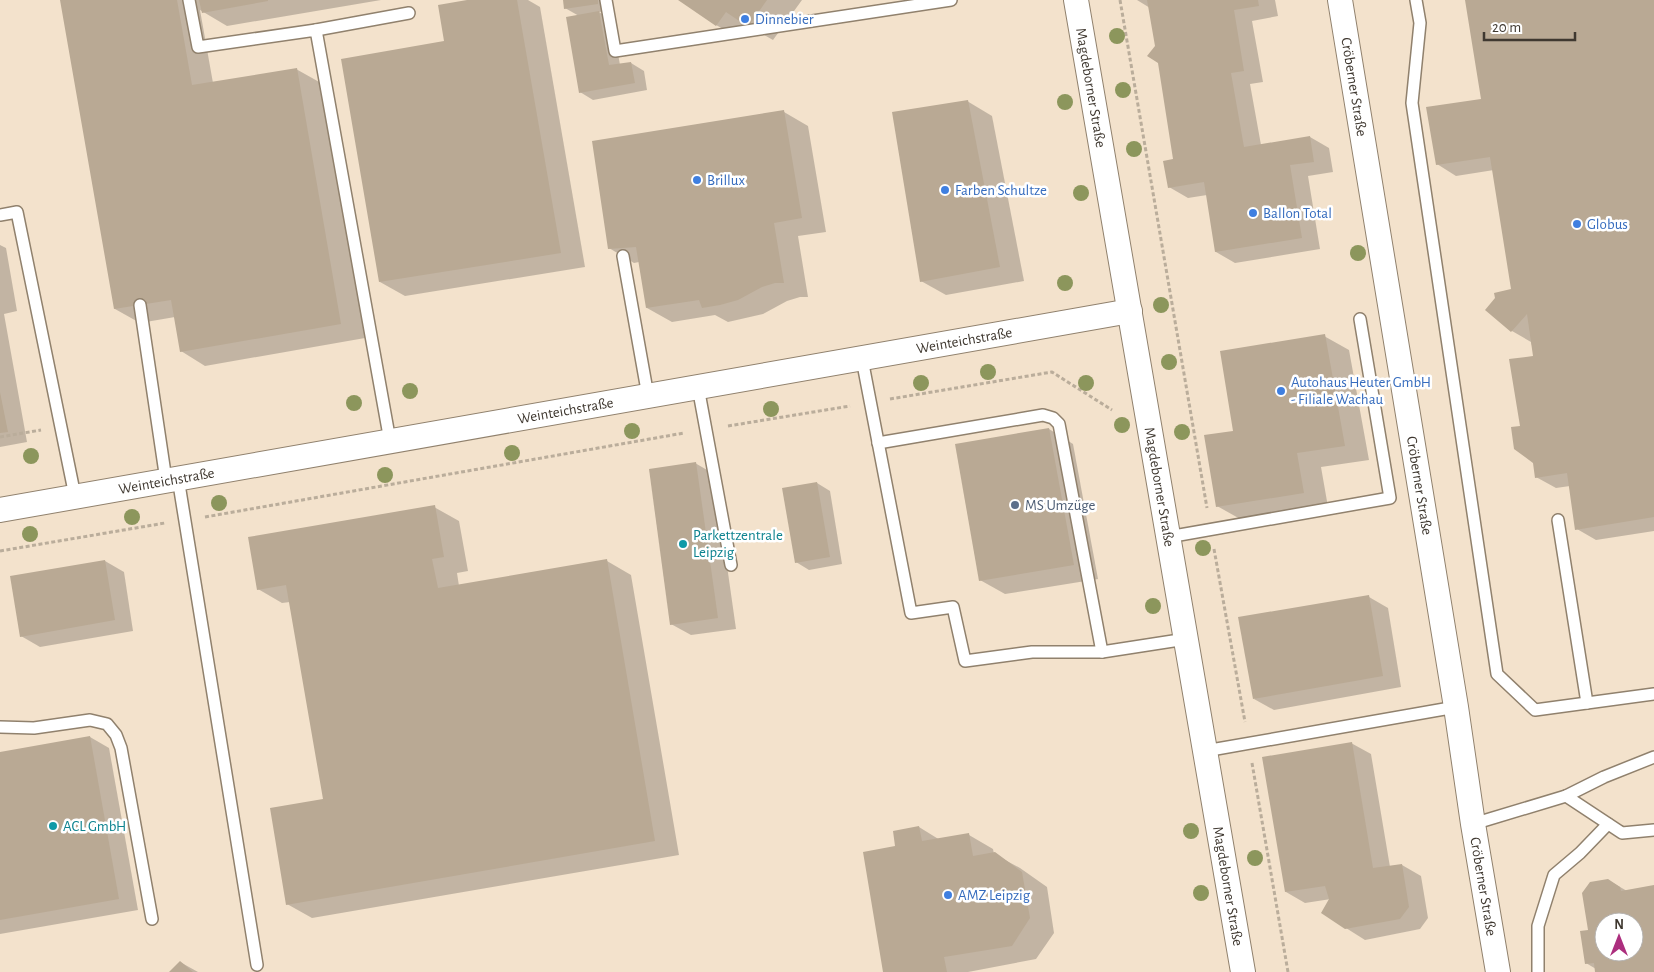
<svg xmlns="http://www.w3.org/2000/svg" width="1654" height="972" font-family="'Alegreya Sans',sans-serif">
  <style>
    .shadow { fill: #0003; fill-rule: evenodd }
    .building { fill: #b9a994; fill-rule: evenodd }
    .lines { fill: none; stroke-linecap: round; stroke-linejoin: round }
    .lane-casing { stroke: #90816d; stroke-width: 14 }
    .street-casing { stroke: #90816d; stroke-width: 26 }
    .path { stroke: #baad9b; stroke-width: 3; stroke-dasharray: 4 2.5; stroke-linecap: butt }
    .lane { stroke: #fff; stroke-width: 11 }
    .street { stroke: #fff; stroke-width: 24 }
    .tree { fill: #8c965c }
    .shop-dot { fill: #3f7fe0; stroke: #fff; stroke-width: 2 }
    .service-dot { fill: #5c6f8a; stroke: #fff; stroke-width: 2 }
    .culture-dot { fill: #0f9aa8; stroke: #fff; stroke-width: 2 }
    .labels { text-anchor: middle; stroke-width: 5; stroke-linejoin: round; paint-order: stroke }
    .shop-label { font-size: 15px; fill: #366cbe; stroke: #fff; text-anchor: start }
    .street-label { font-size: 15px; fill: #3f3830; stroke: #fff }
    .service-label { font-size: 15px; fill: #4e5e75; stroke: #fff; text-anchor: start }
    .culture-label { font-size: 15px; fill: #0d838f; stroke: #fff; text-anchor: start }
  </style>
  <rect width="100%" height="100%" fill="#f3e2cc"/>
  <g class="shadow">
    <polygon points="62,0 381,0 227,26 200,10 213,83 296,69 321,83 365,338 205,366 181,351 175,317 140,323 115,309"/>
    <polygon points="474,0 528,0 540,7 585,267 405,296 380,282 445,42"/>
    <polygon points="564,0 609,0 611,11 599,12 612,20 620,65 631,63 644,71 647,90 593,100 580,92 579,16 565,8"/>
    <polygon points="680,0 802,0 773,40 750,27 741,39 716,25"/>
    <polygon points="1137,0 1275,0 1278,16 1252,21 1263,82 1250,84 1261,145 1310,137 1329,148 1333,172 1308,176 1320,249 1235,263 1216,252 1207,195 1188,198 1169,187 1175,160 1150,8"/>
    <polygon points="1467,0 1654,0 1654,531 1596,540 1577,529 1570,486 1556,488 1536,477 1534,462 1521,427 1535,357 1531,342 1512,331 1487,310 1496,298 1513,290 1494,170 1456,176 1437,164 1482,100"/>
    <polygon points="967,101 992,116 1024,281 946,295 921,281"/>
    <polygon points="784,112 808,126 826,232 798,236 808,297 800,297 787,301 763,314 728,322 715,315 672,322 647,308 639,262 634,263 609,248"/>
    <polygon points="0,245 6,248 17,311 4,314 27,442 0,447"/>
    <polygon points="1324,336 1349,350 1369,460 1321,467 1328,507 1242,520 1217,506 1234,432"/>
    <polygon points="1049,429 1073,444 1098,579 1005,594 980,580"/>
    <polygon points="695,463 714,474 736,629 691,635 671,624"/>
    <polygon points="817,483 830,491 842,564 809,570 796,562"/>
    <polygon points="434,507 459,521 468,571 457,573 459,586 607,561 631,575 679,855 312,918 287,904 324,800 290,602 282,603 258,589"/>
    <polygon points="105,561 124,572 133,631 40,647 21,636"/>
    <polygon points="1369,597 1388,608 1401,687 1274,710 1254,699"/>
    <polygon points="90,737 109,748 138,910 0,934 0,753"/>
    <polygon points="1351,743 1371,754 1390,867 1402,865 1421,876 1428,918 1420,929 1365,940 1346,928 1331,899 1305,903 1286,892"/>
    <polygon points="919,827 940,840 969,835 993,849 994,854 1020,868 1047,887 1054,933 1036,959 968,972 885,972 897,847"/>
    <path d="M1608,880L1627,891L1654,886V972H1597L1596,969L1586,963L1590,931ZM1604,922H1634V952H1604Z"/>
    <polygon points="180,962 198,972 171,972"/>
  </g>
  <g class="building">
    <polygon points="60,0 177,0 192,85 297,68 341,324 180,352 171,300 114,309"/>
    <polygon points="199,0 268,0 268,1 202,13"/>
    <polygon points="467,0 517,0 561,253 379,282 341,59 444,41 438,5"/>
    <polygon points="563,0 598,0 598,4 564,9"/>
    <polygon points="678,0 767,0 748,27 726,12 716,26"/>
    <polygon points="1147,0 1258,0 1259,6 1234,10 1244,71 1231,73 1244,147 1310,136 1314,162 1290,165 1302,238 1215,252 1204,182 1168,188 1163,161 1173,159 1158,63 1147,56 1155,46"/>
    <polygon points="1465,0 1654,0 1654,517 1575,530 1567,473 1535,478 1533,463 1514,449 1511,427 1520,426 1509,359 1533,356 1527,314 1511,332 1485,310 1495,298 1494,293 1511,289 1490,157 1436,165 1426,107 1481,99"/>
    <polygon points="599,11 609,65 631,62 635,83 579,93 566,17"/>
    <polygon points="968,100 1000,267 920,282 892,112"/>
    <polygon points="784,110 802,218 774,223 784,283 775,283 762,287 738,300 720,305 702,308 699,300 646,308 636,247 608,249 592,141"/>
    <polygon points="1325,334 1345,446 1297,453 1304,493 1216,507 1204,435 1233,431 1220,351"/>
    <polygon points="0,392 8,432 0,433"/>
    <polygon points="1049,428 1074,565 979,581 955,444"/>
    <polygon points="696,462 718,618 670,625 649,469"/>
    <polygon points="817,482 830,557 795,563 782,488"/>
    <polygon points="435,505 444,557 432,559 438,588 607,559 655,841 286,905 270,808 323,799 286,585 257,590 248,537"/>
    <polygon points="105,560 115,620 20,637 10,576"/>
    <polygon points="1369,595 1383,676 1253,699 1238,617"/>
    <polygon points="90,736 119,899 0,920 0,752"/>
    <polygon points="1352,742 1373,868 1402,864 1409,907 1400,919 1345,929 1321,913 1329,899 1325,886 1285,892 1262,757"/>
    <polygon points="919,826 922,841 969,833 973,856 995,852 1022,872 1030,918 1012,946 944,957 947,972 883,972 863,852 895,846 893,831"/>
    <path d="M1608,879L1620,887L1621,891L1654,885V972H1595L1594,963L1585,964L1580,931L1588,930L1582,893L1590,882ZM1604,922H1634V952H1604Z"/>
    <polygon points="180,961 193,972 169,972"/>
  </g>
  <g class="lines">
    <defs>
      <g id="lane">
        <polyline points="189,0 198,47 316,30 390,441"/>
        <polyline points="606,0 615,51 951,0"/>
        <polyline points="1416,0 1420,23 1412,103 1497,674 1535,710 1654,694"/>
        <polyline points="316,30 409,13"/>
        <polyline points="0,215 17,212 75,496"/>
        <polyline points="623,256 648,396"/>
        <polyline points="140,305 166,480"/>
        <polyline points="862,359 911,613 953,607 965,661 1032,652 1102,652 1186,639"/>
        <polyline points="698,387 731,565"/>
        <polyline points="878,443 1043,415 1053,418 1059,424 1102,652"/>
        <polyline points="178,478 257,965"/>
        <polyline points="1558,520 1587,703"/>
        <polyline points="1168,537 1390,498 1360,319"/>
        <polyline points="0,727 34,728 90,720 107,724 116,735 121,748 152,919"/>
        <polyline points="1205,751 1456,707"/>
        <polyline points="1566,796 1604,777 1654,757"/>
        <polyline points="1473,824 1566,796 1622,833 1654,830"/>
        <polyline points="1538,972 1538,926 1554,875 1580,853 1608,824"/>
      </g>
      <g id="street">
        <path id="s1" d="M1076,0L1243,972"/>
        <path id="s2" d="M1340,0L1456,707L1473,824L1498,972"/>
        <path id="s3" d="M0,510L1130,311"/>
      </g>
    </defs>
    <use href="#lane" class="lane-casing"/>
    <use href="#street" class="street-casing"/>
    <g class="path">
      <polyline points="1120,0 1207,508"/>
      <polyline points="890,399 1052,372 1112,410"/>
      <polyline points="728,426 850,406"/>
      <polyline points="0,437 41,430"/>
      <polyline points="205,517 684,433"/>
      <polyline points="1214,549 1245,722"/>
      <polyline points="0,551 165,523"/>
      <polyline points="1252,763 1288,972"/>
    </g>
    <use href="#lane" class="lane"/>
    <use href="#street" class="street"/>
  </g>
  <g class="tree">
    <circle cx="1117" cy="36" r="8"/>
    <circle cx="1123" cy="90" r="8"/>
    <circle cx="1065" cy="102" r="8"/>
    <circle cx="1134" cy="149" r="8"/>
    <circle cx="1081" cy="193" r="8"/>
    <circle cx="1358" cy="253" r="8"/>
    <circle cx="1065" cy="283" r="8"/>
    <circle cx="1161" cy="305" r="8"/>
    <circle cx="1169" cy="362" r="8"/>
    <circle cx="988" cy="372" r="8"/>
    <circle cx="921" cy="383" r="8"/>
    <circle cx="1086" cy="383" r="8"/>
    <circle cx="410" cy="391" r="8"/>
    <circle cx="354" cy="403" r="8"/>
    <circle cx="771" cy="409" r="8"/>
    <circle cx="1122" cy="425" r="8"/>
    <circle cx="632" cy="431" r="8"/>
    <circle cx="1182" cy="432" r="8"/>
    <circle cx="512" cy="453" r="8"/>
    <circle cx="31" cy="456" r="8"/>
    <circle cx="385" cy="475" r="8"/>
    <circle cx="219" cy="503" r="8"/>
    <circle cx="132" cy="517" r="8"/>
    <circle cx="30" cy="534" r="8"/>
    <circle cx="1203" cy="548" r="8"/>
    <circle cx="1153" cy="606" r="8"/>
    <circle cx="1191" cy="831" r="8"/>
    <circle cx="1255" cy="858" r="8"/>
    <circle cx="1201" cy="893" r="8"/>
  </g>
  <g class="shop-dot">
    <circle cx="745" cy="19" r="5"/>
    <circle cx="697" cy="180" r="5"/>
    <circle cx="945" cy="190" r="5"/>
    <circle cx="1253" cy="213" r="5"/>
    <circle cx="1577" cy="224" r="5"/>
    <circle cx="1281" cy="391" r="5"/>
    <circle cx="948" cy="895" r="5"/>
  </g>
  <circle class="service-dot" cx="1015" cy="505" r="5"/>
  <g class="culture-dot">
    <circle cx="683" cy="544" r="5"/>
    <circle cx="53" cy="826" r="5"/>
  </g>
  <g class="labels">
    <g class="shop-label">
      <text x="755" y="24">Dinnebier</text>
      <text x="707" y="185">Brillux</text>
      <text x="955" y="195">Farben Schultze</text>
      <text x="1263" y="218">Ballon Total</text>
      <text x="1587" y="229">Globus</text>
      <text x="1291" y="387">Autohaus Heuter GmbH<tspan x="1291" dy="17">- Filiale Wachau</tspan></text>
      <text x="958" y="900">AMZ Leipzig</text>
    </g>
    <g class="street-label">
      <text dy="5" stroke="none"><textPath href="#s2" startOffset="88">Cröberner Straße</textPath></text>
      <text dy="5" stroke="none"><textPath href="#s1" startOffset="89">Magdeborner Straße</textPath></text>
      <text dy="5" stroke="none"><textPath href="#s3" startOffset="979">Weinteichstraße</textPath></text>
      <text dy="5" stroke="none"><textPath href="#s3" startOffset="574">Weinteichstraße</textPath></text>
      <text dy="5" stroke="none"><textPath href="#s3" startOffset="169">Weinteichstraße</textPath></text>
      <text dy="5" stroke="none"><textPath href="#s1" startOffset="494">Magdeborner Straße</textPath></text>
      <text dy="5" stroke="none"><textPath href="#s2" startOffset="492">Cröberner Straße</textPath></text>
      <text dy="5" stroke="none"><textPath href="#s1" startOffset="899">Magdeborner Straße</textPath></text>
      <text dy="5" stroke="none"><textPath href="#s2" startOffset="898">Cröberner Straße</textPath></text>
    </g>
    <g class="service-label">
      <text x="1025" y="510">MS Umzüge</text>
    </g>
    <g class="culture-label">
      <text x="693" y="540">Parkettzentrale<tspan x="693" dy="17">Leipzig</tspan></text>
      <text x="63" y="831">ACL GmbH</text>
    </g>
  </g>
  <g transform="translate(1619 937)"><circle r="24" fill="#ffffff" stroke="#b2afac"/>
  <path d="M0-4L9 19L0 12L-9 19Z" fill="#ac2e7e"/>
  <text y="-8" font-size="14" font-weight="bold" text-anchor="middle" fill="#3f3830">N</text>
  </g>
  <path d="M1484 32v8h91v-8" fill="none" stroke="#3f3830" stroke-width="2.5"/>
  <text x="1492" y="32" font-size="15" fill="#3f3830" stroke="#ffffff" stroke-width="4" paint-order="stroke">20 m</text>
</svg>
